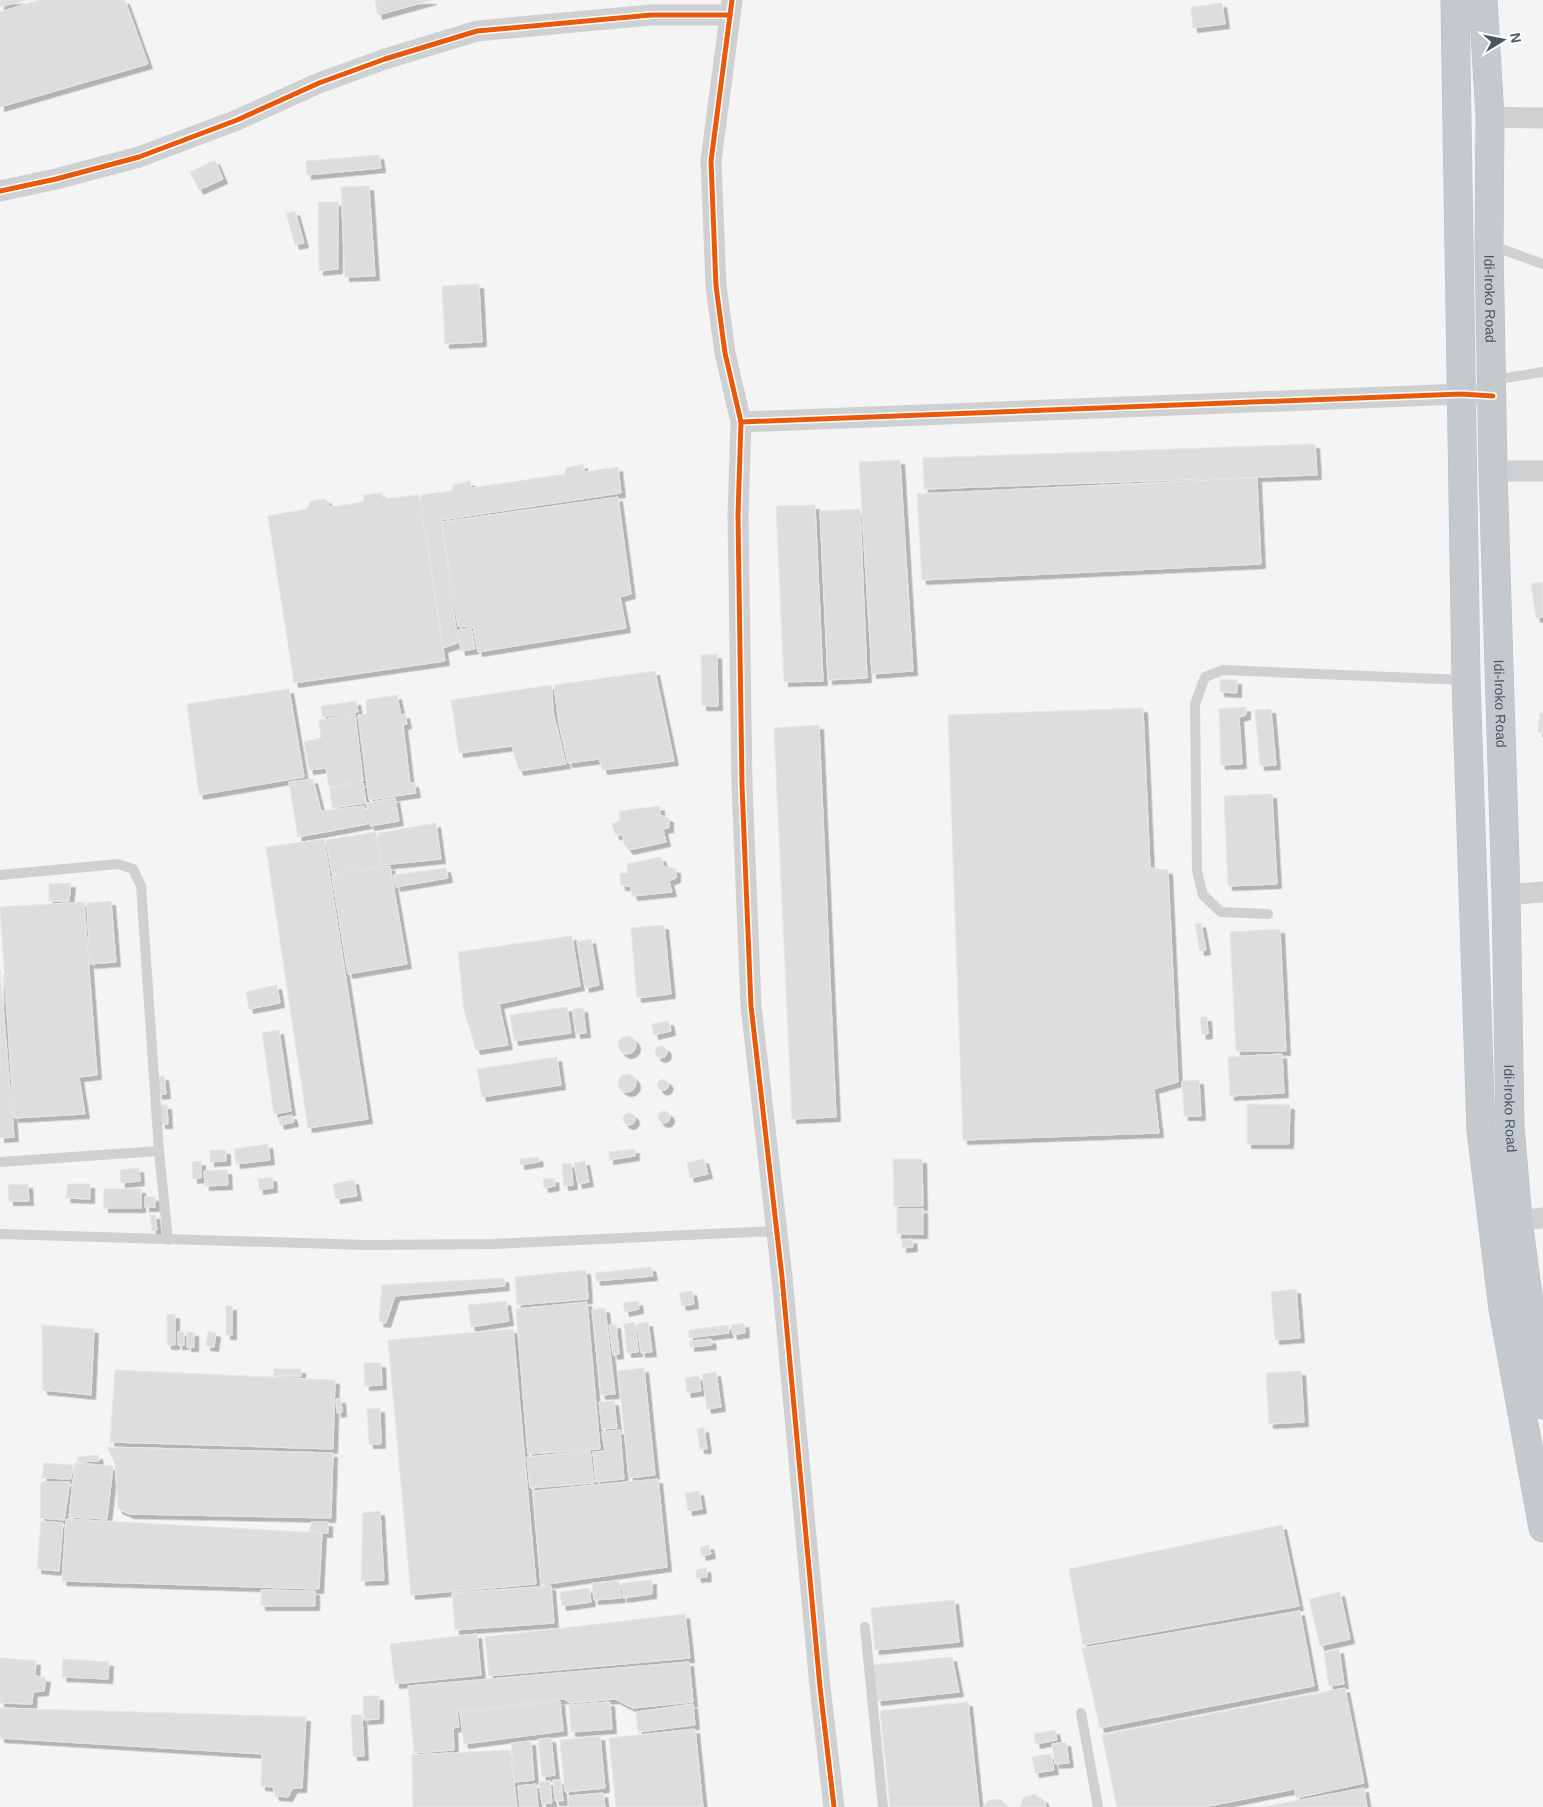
<svg xmlns="http://www.w3.org/2000/svg" width="1543" height="1807" font-family="Arial,sans-serif">
  <style>
    .building { fill: #ddddde; stroke: #e5e6e7; filter: url(#shadow) }
    .lines { fill: none; stroke-linecap: round; stroke-linejoin: round }
    .trunk-casing { stroke: #b9bec3; stroke-width: 29 }
    .service { stroke: #ced0d2; stroke-width: 10 }
    .minor { stroke: #ced0d2; stroke-width: 21 }
    .trunk { stroke: #c4c9cd; stroke-width: 28 }
    .cycleway-casing { stroke: #fff; stroke-width: 8 }
    .cycleway { stroke: #e8590c; stroke-width: 5 }
    .labels { text-anchor: middle; stroke-width: 5; stroke-linejoin: round; paint-order: stroke }
    .street-label { font-size: 14px; fill: #4a5661; stroke: #fff }
  </style>
  <defs>
    <filter id="shadow"><feDropShadow dx="4.5" dy="4.5" stdDeviation="0" flood-color="#0004"/></filter>
  </defs>
  <rect width="100%" height="100%" fill="#f4f4f4"/>
  <g class="building">
    <polygon points="0,0 26,0 0,7"/>
    <polygon points="40,0 125,0 148,64 0,107 0,12"/>
    <polygon points="375,0 432,0 378,15"/>
    <polygon points="1222,3 1225,24 1193,28 1191,7"/>
    <polygon points="379,155 381,168 307,175 306,161"/>
    <polygon points="215,160 223,179 199,190 190,172"/>
    <polygon points="369,186 375,276 345,277 341,187"/>
    <polygon points="318,202 338,202 338,269 319,271"/>
    <polygon points="295,211 304,243 295,245 286,213"/>
    <polygon points="479,284 482,342 445,344 442,286"/>
    <polygon points="1315,444 1317,475 924,489 923,458"/>
    <polygon points="900,460 913,671 872,674 859,462"/>
    <polygon points="583,464 584,472 618,467 621,493 441,520 458,643 443,648 421,495 452,491 453,485 470,481 471,488 565,474 566,468"/>
    <polygon points="1257,478 1261,564 922,580 917,494"/>
    <polygon points="381,493 384,499 419,495 445,661 294,683 268,516 307,509 311,501 326,499 330,507 363,502 364,495"/>
    <polygon points="618,497 631,594 620,597 626,628 478,652 473,627 458,626 442,522"/>
    <polygon points="815,505 823,681 784,682 776,506"/>
    <polygon points="860,509 867,678 828,680 820,511"/>
    <polygon points="1543,582 1543,617 1536,618 1531,584"/>
    <polygon points="471,628 475,649 461,651 458,630"/>
    <polygon points="717,654 718,706 702,706 701,655"/>
    <polygon points="655,671 674,761 603,770 599,759 568,763 559,724 554,685"/>
    <polygon points="1220,680 1237,680 1237,693 1220,692"/>
    <polygon points="552,685 553,712 566,764 519,771 512,746 459,753 451,700"/>
    <polygon points="289,689 304,777 199,795 187,704"/>
    <polygon points="397,695 401,715 405,714 407,724 403,725 410,783 414,783 416,793 369,800 358,715 367,714 366,700"/>
    <polygon points="356,701 358,712 322,717 321,706"/>
    <polygon points="1246,707 1246,715 1239,717 1242,764 1221,765 1219,709"/>
    <polygon points="1143,708 1150,868 1168,870 1178,1082 1154,1089 1159,1133 963,1140 948,715"/>
    <polygon points="1271,709 1276,765 1260,766 1255,710"/>
    <polygon points="1540,713 1543,713 1543,733 1538,732"/>
    <polygon points="355,714 363,781 329,787 326,768 309,770 304,742 321,738 319,720"/>
    <polygon points="819,725 836,1117 792,1119 774,728"/>
    <polygon points="313,779 321,811 364,806 368,824 298,837 289,782"/>
    <polygon points="363,783 366,803 332,808 330,788"/>
    <polygon points="1272,794 1277,884 1228,886 1224,796"/>
    <polygon points="395,798 399,821 370,826 366,803"/>
    <polygon points="660,806 660,815 669,818 669,828 663,829 666,842 629,850 624,844 623,835 615,835 612,824 620,820 619,811"/>
    <polygon points="436,823 441,859 382,865 378,833"/>
    <polygon points="376,832 381,866 332,874 326,840"/>
    <polygon points="324,839 368,1119 308,1128 266,847"/>
    <polygon points="661,857 664,867 676,869 676,878 669,881 672,892 633,896 630,886 621,886 620,873 628,873 627,864"/>
    <polygon points="390,866 407,964 348,974 332,876"/>
    <polygon points="446,868 448,878 396,887 393,875"/>
    <polygon points="71,883 69,901 49,901 49,884"/>
    <polygon points="111,901 116,962 90,964 87,903"/>
    <polygon points="84,902 97,1075 79,1077 85,1114 14,1118 0,907"/>
    <polygon points="1201,923 1206,950 1200,951 1195,924"/>
    <polygon points="664,925 671,994 637,998 631,928"/>
    <polygon points="1280,929 1286,1051 1236,1051 1230,932"/>
    <polygon points="572,936 580,986 499,1004 508,1045 476,1050 464,1010 458,952"/>
    <polygon points="591,939 599,985 585,988 577,942"/>
    <polygon points="0,970 14,1137 0,1138"/>
    <polygon points="277,985 280,1003 249,1009 246,992"/>
    <polygon points="567,1007 571,1033 514,1041 510,1015"/>
    <polygon points="583,1008 586,1033 576,1034 573,1009"/>
    <polygon points="1200,1017 1207,1017 1208,1034 1202,1035"/>
    <polygon points="669,1021 671,1031 654,1035 652,1024"/>
    <polygon points="279,1030 291,1111 274,1114 262,1033"/>
    <circle cx="627" cy="1045" r="9"/>
    <circle cx="661" cy="1052" r="6"/>
    <polygon points="1282,1054 1284,1093 1230,1096 1228,1057"/>
    <polygon points="557,1057 561,1085 482,1097 477,1069"/>
    <circle cx="627" cy="1083" r="9"/>
    <polygon points="164,1076 166,1094 158,1095 156,1077"/>
    <circle cx="663" cy="1085" r="5.5"/>
    <polygon points="1199,1080 1201,1116 1184,1116 1182,1081"/>
    <polygon points="1247,1104 1290,1105 1289,1144 1247,1144"/>
    <polygon points="160,1105 167,1105 168,1124 161,1124"/>
    <circle cx="664" cy="1117" r="6"/>
    <circle cx="629" cy="1119" r="6"/>
    <polygon points="292,1115 294,1122 280,1125 278,1118"/>
    <polygon points="268,1144 270,1160 236,1164 234,1149"/>
    <polygon points="635,1149 635,1156 609,1160 609,1152"/>
    <polygon points="210,1150 226,1150 226,1161 210,1162"/>
    <polygon points="538,1157 539,1162 520,1165 520,1159"/>
    <polygon points="704,1159 708,1174 690,1178 687,1163"/>
    <polygon points="893,1159 922,1159 923,1206 894,1206"/>
    <polygon points="201,1161 201,1178 193,1179 192,1162"/>
    <polygon points="585,1161 589,1182 578,1184 574,1163"/>
    <polygon points="571,1163 573,1185 564,1186 562,1164"/>
    <polygon points="139,1168 140,1181 121,1183 120,1170"/>
    <polygon points="227,1170 228,1185 205,1186 204,1171"/>
    <polygon points="272,1177 273,1188 259,1190 258,1179"/>
    <polygon points="554,1178 555,1186 544,1188 543,1179"/>
    <polygon points="354,1180 357,1196 336,1199 333,1184"/>
    <polygon points="28,1184 29,1201 9,1201 8,1185"/>
    <polygon points="68,1184 90,1184 90,1199 66,1198"/>
    <rect x="104" y="1189" width="37" height="19"/>
    <rect x="145" y="1197" width="10" height="10"/>
    <rect x="897" y="1209" width="26" height="25"/>
    <polygon points="150,1215 155,1215 157,1230 152,1231"/>
    <polygon points="912,1239 913,1247 902,1248 902,1240"/>
    <polygon points="651,1267 653,1276 596,1281 595,1273"/>
    <polygon points="586,1270 588,1299 517,1305 515,1277"/>
    <polygon points="504,1278 505,1286 395,1296 386,1323 379,1322 382,1285"/>
    <polygon points="1296,1289 1300,1338 1275,1340 1271,1292"/>
    <polygon points="692,1291 694,1304 682,1306 679,1293"/>
    <polygon points="506,1301 509,1321 471,1327 468,1305"/>
    <polygon points="638,1301 639,1309 625,1312 623,1303"/>
    <polygon points="587,1302 600,1449 528,1454 516,1309"/>
    <rect x="226" y="1306" width="6" height="29"/>
    <polygon points="605,1308 615,1394 601,1395 592,1310"/>
    <polygon points="175,1314 175,1345 167,1345 167,1315"/>
    <polygon points="635,1322 638,1352 627,1353 624,1324"/>
    <polygon points="648,1322 652,1352 641,1353 637,1324"/>
    <polygon points="744,1323 745,1333 733,1335 731,1325"/>
    <polygon points="616,1324 619,1354 613,1355 609,1325"/>
    <polygon points="42,1325 94,1329 91,1395 43,1390"/>
    <polygon points="728,1325 729,1333 689,1338 689,1330"/>
    <polygon points="513,1329 536,1584 411,1595 388,1340"/>
    <polygon points="208,1331 216,1333 214,1347 206,1346"/>
    <rect x="178" y="1332" width="6" height="13"/>
    <rect x="187" y="1332" width="7" height="15"/>
    <polygon points="711,1339 712,1345 690,1347 690,1341"/>
    <polygon points="364,1363 381,1363 382,1385 365,1386"/>
    <polygon points="644,1368 655,1475 629,1478 618,1371"/>
    <rect x="274" y="1369" width="27" height="7"/>
    <polygon points="115,1370 335,1380 333,1449 110,1442"/>
    <polygon points="1301,1371 1304,1422 1269,1424 1266,1373"/>
    <polygon points="716,1372 721,1407 707,1409 702,1374"/>
    <polygon points="699,1376 701,1391 687,1393 685,1378"/>
    <polygon points="336,1399 341,1399 342,1412 337,1413"/>
    <polygon points="614,1401 617,1428 602,1429 599,1402"/>
    <polygon points="380,1408 381,1444 369,1444 367,1409"/>
    <polygon points="704,1428 707,1449 700,1449 697,1429"/>
    <polygon points="620,1430 624,1479 596,1482 593,1452 605,1451 602,1432"/>
    <polygon points="107,1447 333,1453 331,1518 129,1514 118,1509 115,1464"/>
    <polygon points="590,1451 594,1483 530,1488 527,1457"/>
    <polygon points="98,1455 99,1461 77,1462 78,1457"/>
    <polygon points="44,1463 73,1465 71,1479 42,1478"/>
    <polygon points="75,1463 113,1466 107,1519 69,1517"/>
    <polygon points="658,1479 667,1567 541,1585 533,1491"/>
    <polygon points="41,1482 70,1482 64,1520 40,1518"/>
    <polygon points="699,1491 702,1509 688,1511 685,1493"/>
    <polygon points="380,1511 384,1580 361,1581 363,1513"/>
    <polygon points="66,1519 322,1533 319,1589 62,1581"/>
    <polygon points="41,1521 63,1523 59,1571 37,1569"/>
    <polygon points="311,1522 328,1522 328,1533 310,1532"/>
    <polygon points="1282,1525 1299,1606 1083,1645 1069,1569"/>
    <polygon points="709,1545 711,1554 702,1556 700,1547"/>
    <polygon points="706,1568 707,1577 697,1578 696,1570"/>
    <polygon points="652,1580 652,1594 623,1598 622,1583"/>
    <polygon points="619,1581 621,1598 594,1600 592,1583"/>
    <polygon points="551,1586 554,1623 455,1630 452,1593"/>
    <polygon points="589,1588 591,1602 562,1606 560,1592"/>
    <polygon points="261,1590 315,1591 315,1606 261,1606"/>
    <polygon points="1340,1592 1350,1639 1320,1646 1309,1599"/>
    <polygon points="954,1600 959,1642 875,1650 871,1608"/>
    <polygon points="1300,1611 1314,1686 1100,1728 1082,1648"/>
    <polygon points="685,1614 690,1658 489,1676 485,1637"/>
    <polygon points="477,1634 481,1675 395,1684 390,1644"/>
    <polygon points="1339,1649 1344,1684 1329,1686 1324,1653"/>
    <polygon points="952,1657 959,1692 877,1701 873,1665"/>
    <polygon points="0,1658 36,1661 35,1676 46,1678 44,1691 33,1692 32,1704 0,1703"/>
    <polygon points="63,1659 109,1662 108,1679 62,1677"/>
    <polygon points="689,1662 693,1702 633,1708 615,1699 570,1703 564,1699 457,1712 459,1727 453,1728 454,1750 414,1753 408,1686"/>
    <polygon points="1345,1688 1364,1783 1296,1798 1295,1789 1204,1807 1117,1807 1102,1735"/>
    <polygon points="363,1696 379,1696 379,1719 364,1720"/>
    <polygon points="560,1701 563,1731 464,1744 460,1713"/>
    <polygon points="610,1702 612,1729 571,1732 569,1705"/>
    <polygon points="968,1702 979,1807 890,1807 880,1711"/>
    <polygon points="693,1704 695,1725 638,1732 636,1712"/>
    <polygon points="0,1708 306,1717 302,1788 293,1788 288,1797 275,1796 273,1787 261,1786 262,1754 0,1738"/>
    <polygon points="351,1715 362,1715 364,1756 353,1756"/>
    <polygon points="695,1729 703,1807 616,1807 609,1738"/>
    <polygon points="1055,1730 1057,1740 1036,1744 1034,1734"/>
    <polygon points="600,1736 605,1788 565,1792 560,1740"/>
    <polygon points="551,1738 555,1775 542,1777 538,1739"/>
    <polygon points="531,1741 534,1780 515,1782 511,1743"/>
    <polygon points="1066,1742 1069,1763 1055,1764 1052,1744"/>
    <polygon points="510,1750 517,1807 413,1807 412,1755"/>
    <polygon points="1051,1754 1054,1770 1035,1773 1032,1757"/>
    <polygon points="553,1780 561,1780 563,1801 555,1801"/>
    <polygon points="550,1781 552,1803 542,1804 539,1782"/>
    <polygon points="536,1784 538,1807 520,1807 518,1786"/>
    <polygon points="1364,1788 1367,1807 1263,1807"/>
    <polygon points="603,1793 605,1807 569,1807 568,1796"/>
    <polygon points="1034,1794 1044,1800 1046,1807 1020,1807 1023,1798"/>
    <polygon points="996,1799 1002,1801 1007,1807 983,1807 989,1800"/>
  </g>
  <g class="lines">
    <defs>
      <g id="trunk">
        <polyline points="1455,0 1466,680 1481,1130 1503,1309 1543,1528"/>
        <path id="s1" d="M1483,0L1490,117L1489,245L1493,471L1506,895L1510,1126L1518,1221L1543,1405"/>
      </g>
    </defs>
    <use href="#trunk" class="trunk-casing"/>
    <g class="service">
      <polyline points="1490,245 1543,264"/>
      <polyline points="1493,380 1543,372"/>
      <polyline points="0,875 118,864 133,869 141,886 159,1151 168,1240"/>
      <polyline points="1268,914 1221,912 1203,895 1197,871 1195,704 1205,677 1223,670 1465,680"/>
      <polyline points="0,1162 159,1151"/>
      <polyline points="0,1234 367,1245 493,1244 777,1231"/>
      <polyline points="865,1627 883,1807"/>
      <polyline points="1081,1713 1098,1807"/>
    </g>
    <g class="minor">
      <polyline points="732,0 711,161 716,286 725,353 741,422 738,515 742,785 751,1006 782,1277 820,1687 834,1807"/>
      <polyline points="1490,117 1543,118"/>
      <polyline points="0,191 56,179 139,157 237,120 319,83 385,59 477,31 651,15 730,15"/>
      <polyline points="741,422 1461,394 1493,396"/>
      <polyline points="1493,471 1543,471"/>
      <polyline points="1506,895 1543,892"/>
      <polyline points="1518,1221 1543,1218"/>
    </g>
    <use href="#trunk" class="trunk"/>
    <defs>
      <g id="cycleway">
        <polyline points="732,0 711,161 716,286 725,353 741,422 738,515 742,785 751,1006 782,1277 820,1687 834,1807"/>
        <polyline points="0,191 56,179 139,157 237,120 319,83 385,59 477,31 651,15 730,15"/>
        <polyline points="741,422 1461,394 1493,396"/>
      </g>
    </defs>
    <use href="#cycleway" class="cycleway-casing"/>
    <use href="#cycleway" class="cycleway"/>
  </g>
  <g class="labels">
    <g class="street-label">
      <text dy="5" stroke="none"><textPath href="#s1" startOffset="299">Idi-Iroko Road</textPath></text>
      <text dy="5" stroke="none"><textPath href="#s1" startOffset="704">Idi-Iroko Road</textPath></text>
      <text dy="5" stroke="none"><textPath href="#s1" startOffset="1109">Idi-Iroko Road</textPath></text>
    </g>
  </g>
  <g transform="translate(1503 40) rotate(80)" stroke="#ffffff" stroke-width="4" paint-order="stroke">
  <path d="M0-4L9 19L0 12L-9 19Z" fill="#4a5661"/>
  <text y="-8" font-size="14" font-weight="bold" text-anchor="middle" fill="#4a5661">N</text>
  </g>
</svg>
